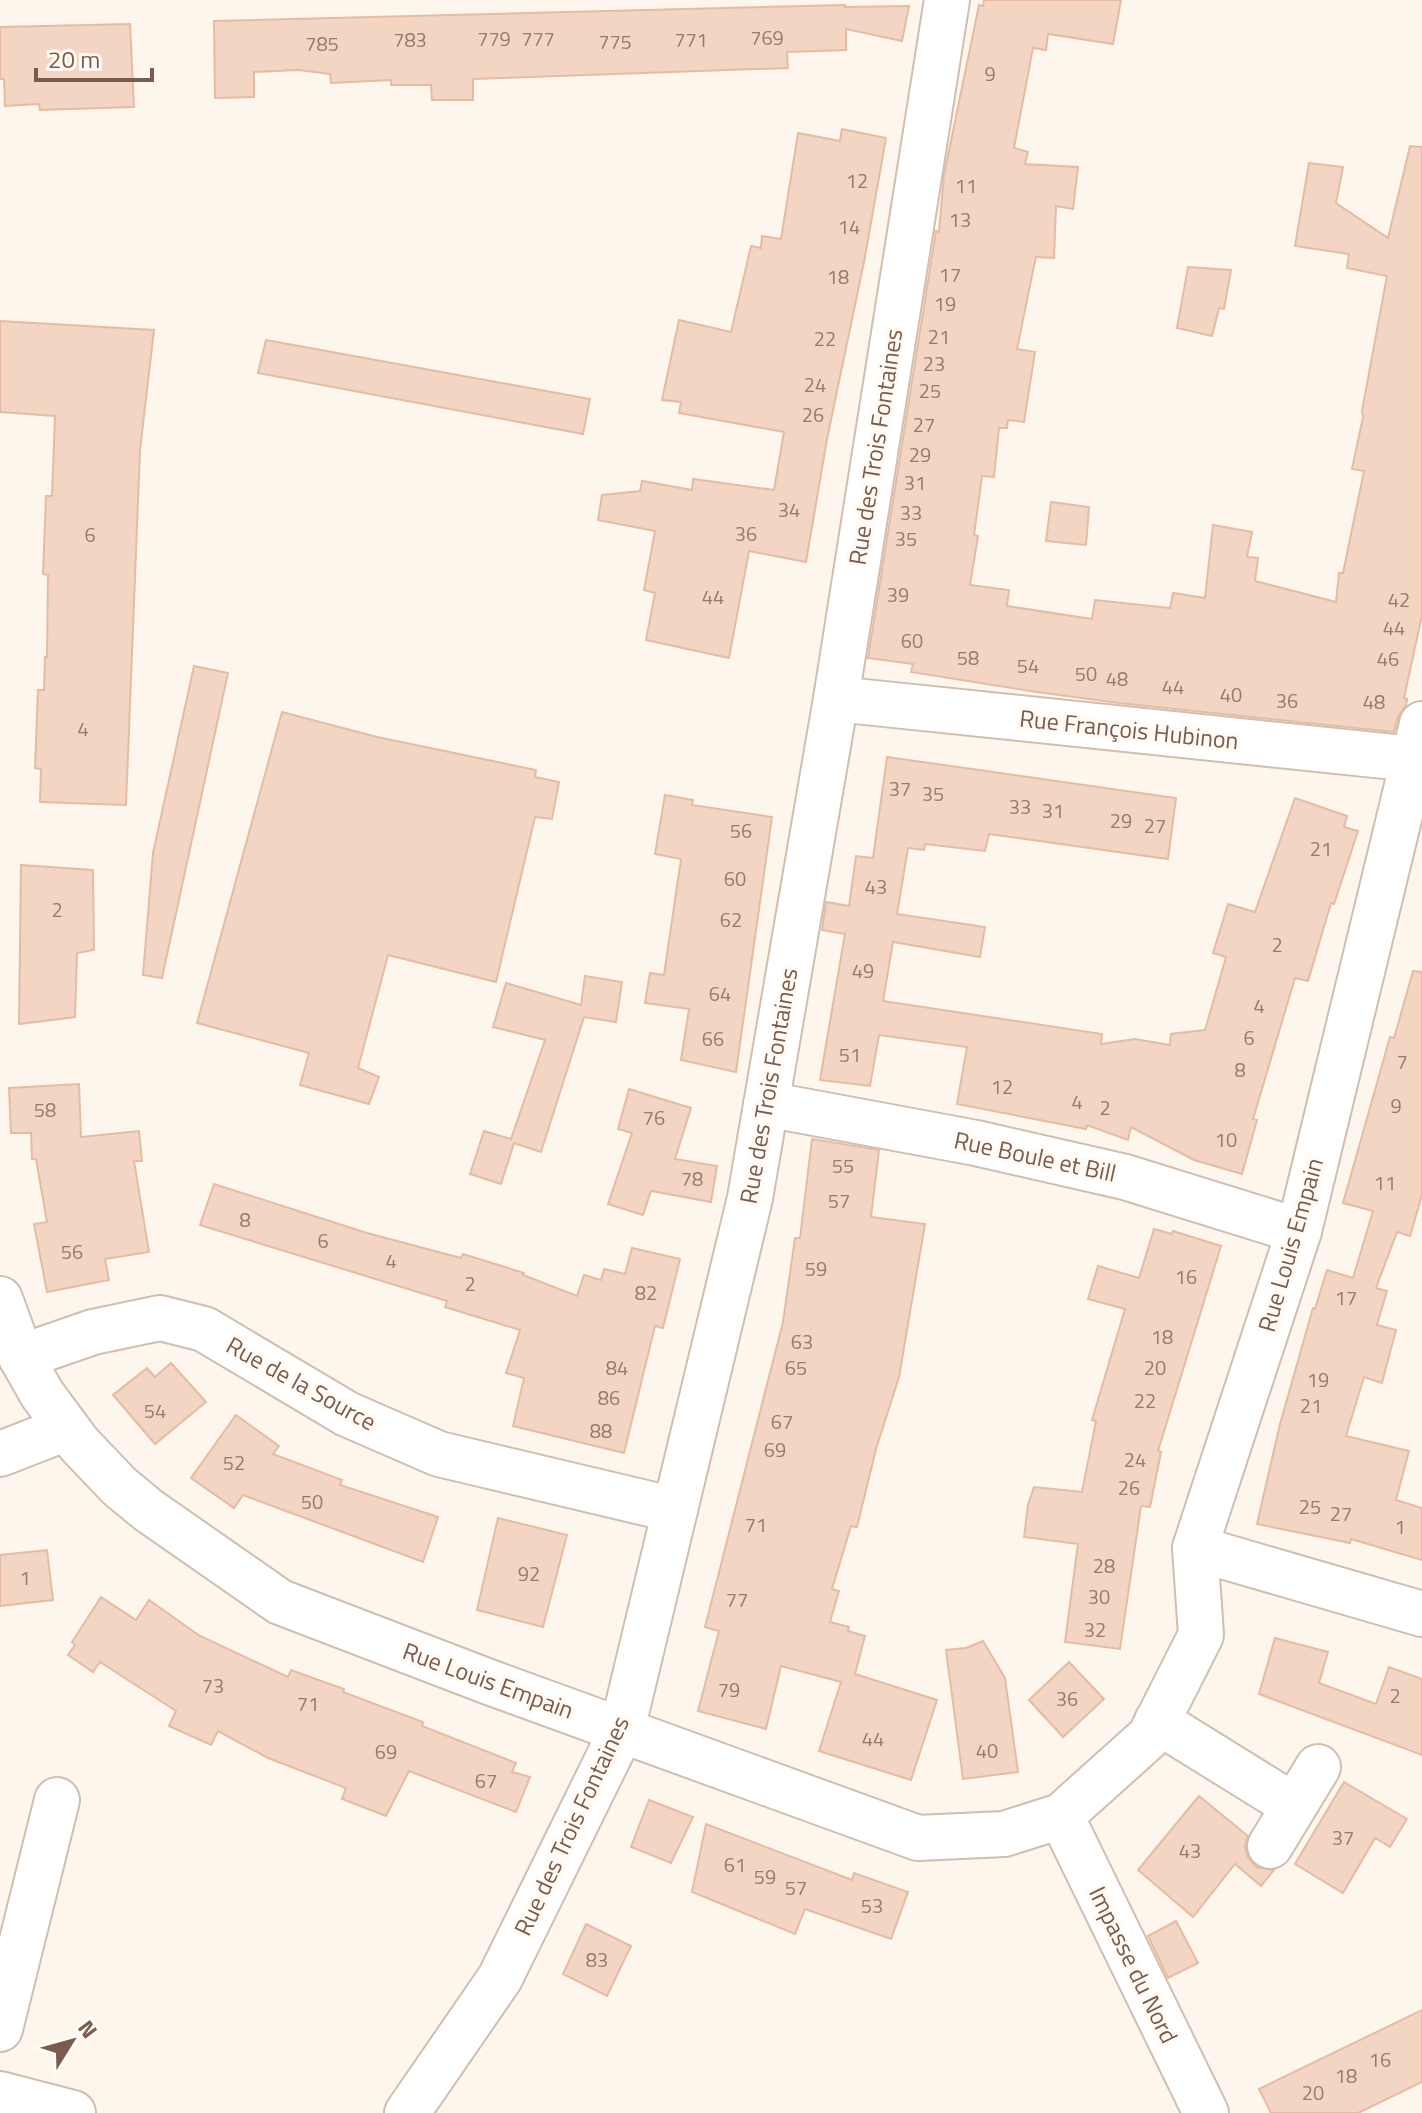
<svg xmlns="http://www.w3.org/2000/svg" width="1422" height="2113" font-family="'Titillium Web',sans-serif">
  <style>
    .building { fill: #f3d5c3; stroke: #e6bba3; stroke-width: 2 }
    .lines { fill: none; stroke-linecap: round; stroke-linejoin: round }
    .minor-casing { stroke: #d1beb0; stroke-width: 48 }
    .minor { stroke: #fff; stroke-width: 44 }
    .labels { text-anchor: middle; stroke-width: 7; stroke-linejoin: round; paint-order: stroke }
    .number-label { font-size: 20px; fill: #987a6a }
    .street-label { font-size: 24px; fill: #7a5c4d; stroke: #fffaf3 }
  </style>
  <rect width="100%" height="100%" fill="#fdf6ec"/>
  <g class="building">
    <polygon points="984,0 1121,0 1113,44 1048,34 1046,50 1033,48 1014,148 1028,152 1025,164 1078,167 1073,209 1056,206 1054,258 1036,257 1034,266 1017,349 1035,352 1024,422 1008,420 1007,428 999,428 994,477 982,476 974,535 978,536 970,585 1009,590 1007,606 1092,619 1095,600 1170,608 1173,593 1205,598 1213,525 1252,532 1247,557 1258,558 1255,581 1336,602 1339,573 1343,573 1364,471 1352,469 1363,417 1362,411 1387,276 1347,268 1349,254 1295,246 1309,163 1343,167 1336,203 1388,238 1410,146 1422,147 1422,615 1404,698 1407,699 1406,705 1398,717 1394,732 1119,703 1037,692 911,672 913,664 868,658 936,231 939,232 944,175 979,5 983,6"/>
    <polygon points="845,5 845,7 909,6 902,41 846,29 846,50 787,52 788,68 473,79 473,100 432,100 431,85 391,85 391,80 331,83 330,74 299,70 254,72 254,97 215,98 214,21"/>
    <polygon points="130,24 134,107 40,110 39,104 5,106 4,79 0,79 0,27"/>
    <polygon points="842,129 886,138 864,262 827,439 806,562 749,551 729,658 646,640 655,593 644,590 655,531 598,520 602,495 640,491 642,481 692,490 693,479 774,490 784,432 679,413 681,402 662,400 679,320 731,332 751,246 761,248 762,236 781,239 798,133 840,141"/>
    <polygon points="1188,267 1231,270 1224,309 1219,308 1212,336 1177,328"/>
    <polygon points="0,321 154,330 140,450 126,805 40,802 41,769 35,768 38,690 44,690 45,657 47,657 48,575 43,574 46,496 52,496 55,416 0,412"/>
    <polygon points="266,340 590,399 583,434 258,373"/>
    <polygon points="1051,502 1089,507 1086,545 1046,541"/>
    <polygon points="194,666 228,673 162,978 143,975 153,853"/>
    <polygon points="282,712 377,737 536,770 535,777 559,782 552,819 535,817 496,982 388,955 358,1068 379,1077 369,1104 300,1085 309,1053 197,1023"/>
    <polygon points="887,757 1176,798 1168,859 989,834 985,851 925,844 924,850 908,848 897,914 985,927 980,957 893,942 883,1001 1102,1034 1101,1044 1135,1039 1170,1045 1171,1034 1205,1030 1226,957 1213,953 1228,904 1255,912 1295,798 1347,816 1344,827 1358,831 1334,904 1331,903 1308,981 1295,978 1253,1119 1257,1120 1242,1174 1194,1160 1131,1127 1128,1140 1087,1125 1086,1129 957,1104 967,1047 879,1035 870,1086 820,1080 845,934 822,930 826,902 849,906 856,856 873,858"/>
    <polygon points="665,795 693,800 692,805 772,817 736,1072 681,1060 689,1009 645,1003 650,973 664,975 681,859 655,854"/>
    <polygon points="21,865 93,870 94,950 77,953 75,1017 19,1024"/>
    <polygon points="1413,971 1422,972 1422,1195 1410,1236 1397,1232 1376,1288 1387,1291 1377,1325 1396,1330 1382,1383 1364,1377 1346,1436 1409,1451 1396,1500 1422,1508 1422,1560 1351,1539 1350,1543 1257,1524 1280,1424 1313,1308 1315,1309 1327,1270 1353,1278 1373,1211 1343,1203 1390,1037 1394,1038"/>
    <polygon points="585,976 622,982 616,1022 584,1017 541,1152 514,1143 501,1184 470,1174 484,1131 511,1139 545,1040 493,1027 506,983 581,1005"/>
    <polygon points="79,1084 81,1137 139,1131 142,1161 134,1161 149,1252 105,1259 109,1280 47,1292 34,1224 47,1222 36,1159 32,1159 31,1133 11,1133 9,1088"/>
    <polygon points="629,1089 691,1108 675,1159 717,1166 711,1202 651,1191 643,1215 608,1204 632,1133 618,1129"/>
    <polygon points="812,1139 879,1150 871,1217 925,1224 899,1377 876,1449 857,1527 851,1526 832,1589 839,1591 830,1622 849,1627 848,1631 865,1636 855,1674 937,1700 911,1780 819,1751 841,1682 781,1666 766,1729 698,1711 719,1631 705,1627 783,1322 795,1238 800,1238"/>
    <polygon points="214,1184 367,1233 461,1258 463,1254 524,1273 523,1275 577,1296 584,1275 601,1280 604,1269 625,1274 632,1248 680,1259 663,1328 655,1326 624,1453 513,1426 524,1378 506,1373 520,1330 445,1307 447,1301 200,1225"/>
    <polygon points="1154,1229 1172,1234 1173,1231 1221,1246 1158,1451 1161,1452 1150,1507 1141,1506 1120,1649 1065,1642 1078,1544 1024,1537 1028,1505 1034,1487 1082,1492 1096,1421 1092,1420 1125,1309 1088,1299 1098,1266 1139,1278"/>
    <polygon points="171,1363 206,1402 155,1444 113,1395 147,1368 155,1377"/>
    <polygon points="236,1415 279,1446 273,1454 342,1480 340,1485 438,1517 423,1562 243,1495 234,1508 191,1478"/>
    <polygon points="498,1518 567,1535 543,1627 477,1610"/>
    <polygon points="47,1550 53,1600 0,1606 0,1555"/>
    <polygon points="101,1597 136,1620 149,1600 200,1636 288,1677 291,1670 344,1689 343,1692 423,1722 422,1726 516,1763 512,1772 530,1777 516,1812 409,1771 386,1816 342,1799 346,1788 268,1758 218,1731 211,1745 169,1726 176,1711 100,1662 93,1672 68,1655 75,1645 72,1642"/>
    <polygon points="1275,1638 1328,1652 1319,1683 1376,1704 1389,1667 1422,1679 1422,1755 1259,1694"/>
    <polygon points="983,1641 1005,1678 1018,1772 963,1779 946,1650 966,1648"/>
    <polygon points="1069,1662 1104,1699 1063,1737 1029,1700"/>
    <polygon points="1344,1782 1407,1819 1390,1847 1375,1838 1343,1893 1295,1864"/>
    <polygon points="1199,1796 1248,1836 1245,1846 1248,1857 1256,1867 1274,1870 1261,1886 1235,1864 1193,1917 1138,1870"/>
    <polygon points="649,1800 693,1817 671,1863 631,1847"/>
    <polygon points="706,1824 852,1880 854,1873 908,1892 891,1939 805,1909 795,1934 692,1892"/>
    <polygon points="1176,1921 1198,1963 1168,1978 1148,1936"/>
    <polygon points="586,1924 631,1946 607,1996 563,1974"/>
    <polygon points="1422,2010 1422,2082 1358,2113 1271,2113 1259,2089"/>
  </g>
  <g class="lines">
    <defs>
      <g id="minor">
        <polyline points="836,699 1413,759 1422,762"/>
        <polyline points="766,1104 976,1143 1125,1177 1299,1231"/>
        <polyline points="0,1299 21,1357 42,1394 79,1444 119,1486 148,1510 280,1602 489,1682 918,1838 1004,1834 1061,1816 1150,1736 1201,1635 1195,1548 1299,1231 1422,724"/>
        <polyline points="21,1357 93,1332 160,1318 204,1329 347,1414 439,1454 675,1510"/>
        <polyline points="0,1454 67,1428"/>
        <polyline points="1195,1548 1422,1614"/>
        <polyline points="1157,1721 1294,1806"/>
        <polyline points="1061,1816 1206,2113"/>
        <polyline points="1270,1846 1318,1767"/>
        <polyline points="0,2029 57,1800"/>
        <polyline points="0,2094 73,2113"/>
        <polyline points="407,2113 500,1978 622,1730 750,1198 836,699 947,0"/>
      </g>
    </defs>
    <use href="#minor" class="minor-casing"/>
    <use href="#minor" class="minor"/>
  </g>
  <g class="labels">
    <g class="number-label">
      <text x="767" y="45">769</text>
      <text x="494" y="46">779</text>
      <text x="538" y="46">777</text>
      <text x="410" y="47">783</text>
      <text x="691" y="47">771</text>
      <text x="615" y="49">775</text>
      <text x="322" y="51">785</text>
      <text x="990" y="81">9</text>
      <text x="857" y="188">12</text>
      <text x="966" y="193">11</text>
      <text x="960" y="227">13</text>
      <text x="849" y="234">14</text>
      <text x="950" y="282">17</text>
      <text x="838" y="284">18</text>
      <text x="945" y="311">19</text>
      <text x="939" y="344">21</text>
      <text x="825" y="346">22</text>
      <text x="934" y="371">23</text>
      <text x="815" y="392">24</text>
      <text x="930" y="398">25</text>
      <text x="813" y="422">26</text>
      <text x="924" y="432">27</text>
      <text x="920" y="462">29</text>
      <text x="915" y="490">31</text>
      <text x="789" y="517">34</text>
      <text x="911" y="520">33</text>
      <text x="746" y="541">36</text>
      <text x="90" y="542">6</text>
      <text x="906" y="546">35</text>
      <text x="898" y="602">39</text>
      <text x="713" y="604">44</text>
      <text x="1399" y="607">42</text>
      <text x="1394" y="635">44</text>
      <text x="912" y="648">60</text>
      <text x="968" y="665">58</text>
      <text x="1388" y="666">46</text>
      <text x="1028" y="673">54</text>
      <text x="1086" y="681">50</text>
      <text x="1117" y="686">48</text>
      <text x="1173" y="694">44</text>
      <text x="1231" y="702">40</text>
      <text x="1287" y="708">36</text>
      <text x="1374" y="709">48</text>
      <text x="83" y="736">4</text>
      <text x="900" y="796">37</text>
      <text x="933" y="801">35</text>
      <text x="1020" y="814">33</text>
      <text x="1053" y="818">31</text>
      <text x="1121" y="828">29</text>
      <text x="1155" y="833">27</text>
      <text x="741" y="838">56</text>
      <text x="1321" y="856">21</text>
      <text x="735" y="886">60</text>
      <text x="876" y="894">43</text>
      <text x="57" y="917">2</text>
      <text x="731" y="927">62</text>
      <text x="1277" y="952">2</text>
      <text x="863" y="978">49</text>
      <text x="720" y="1001">64</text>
      <text x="1259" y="1013">4</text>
      <text x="1249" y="1045">6</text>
      <text x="713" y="1046">66</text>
      <text x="850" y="1062">51</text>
      <text x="1402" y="1069">7</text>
      <text x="1240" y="1077">8</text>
      <text x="1002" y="1094">12</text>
      <text x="1077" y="1109">4</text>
      <text x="1396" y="1113">9</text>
      <text x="1105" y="1115">2</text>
      <text x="45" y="1117">58</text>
      <text x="654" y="1125">76</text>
      <text x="1226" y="1147">10</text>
      <text x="843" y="1173">55</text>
      <text x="692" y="1186">78</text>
      <text x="1385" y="1190">11</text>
      <text x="839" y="1208">57</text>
      <text x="245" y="1227">8</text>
      <text x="323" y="1248">6</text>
      <text x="72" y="1259">56</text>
      <text x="391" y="1268">4</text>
      <text x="816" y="1276">59</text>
      <text x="1186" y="1284">16</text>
      <text x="470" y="1291">2</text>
      <text x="646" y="1300">82</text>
      <text x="1346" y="1305">17</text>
      <text x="1162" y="1344">18</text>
      <text x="802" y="1349">63</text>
      <text x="617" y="1375">84</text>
      <text x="796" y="1375">65</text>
      <text x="1155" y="1375">20</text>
      <text x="1318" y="1387">19</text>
      <text x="609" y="1405">86</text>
      <text x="1145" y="1408">22</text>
      <text x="1311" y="1413">21</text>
      <text x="155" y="1418">54</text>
      <text x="782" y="1429">67</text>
      <text x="601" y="1438">88</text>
      <text x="775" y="1457">69</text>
      <text x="1135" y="1467">24</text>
      <text x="234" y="1470">52</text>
      <text x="1129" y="1495">26</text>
      <text x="312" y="1509">50</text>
      <text x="1310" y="1514">25</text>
      <text x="1341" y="1521">27</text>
      <text x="756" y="1532">71</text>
      <text x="1400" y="1534">1</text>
      <text x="1104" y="1573">28</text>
      <text x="529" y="1581">92</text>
      <text x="25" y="1585">1</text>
      <text x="1099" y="1604">30</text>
      <text x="737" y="1607">77</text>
      <text x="1095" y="1637">32</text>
      <text x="213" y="1693">73</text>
      <text x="729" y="1697">79</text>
      <text x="1395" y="1703">2</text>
      <text x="1067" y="1706">36</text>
      <text x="308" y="1711">71</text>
      <text x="873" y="1746">44</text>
      <text x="987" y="1758">40</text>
      <text x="386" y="1759">69</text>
      <text x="486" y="1788">67</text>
      <text x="1343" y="1845">37</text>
      <text x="1190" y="1858">43</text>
      <text x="735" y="1872">61</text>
      <text x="765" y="1884">59</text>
      <text x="796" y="1895">57</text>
      <text x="872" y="1913">53</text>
      <text x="597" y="1967">83</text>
      <text x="1380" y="2067">16</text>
      <text x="1346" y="2083">18</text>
      <text x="1313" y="2100">20</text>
    </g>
    <g class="street-label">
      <text transform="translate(876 447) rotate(-81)" y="8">Rue des Trois Fontaines</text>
      <text transform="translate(1129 730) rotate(6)" y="8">Rue François Hubinon</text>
      <text transform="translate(769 1086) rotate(-80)" y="8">Rue des Trois Fontaines</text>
      <text transform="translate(1035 1157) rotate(12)" y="8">Rue Boule et Bill</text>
      <text transform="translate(1291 1245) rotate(-74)" y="8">Rue Louis Empain</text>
      <text transform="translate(301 1384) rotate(29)" y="8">Rue de la Source</text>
      <text transform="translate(488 1681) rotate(20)" y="8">Rue Louis Empain</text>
      <text transform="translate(572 1826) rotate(-65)" y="8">Rue des Trois Fontaines</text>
      <text transform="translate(1133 1965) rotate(64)" y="8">Impasse du Nord</text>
    </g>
  </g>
  <g transform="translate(72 2041) rotate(53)" stroke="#fffaf3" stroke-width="6" paint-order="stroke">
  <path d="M0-6L14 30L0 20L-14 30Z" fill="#7a5c4d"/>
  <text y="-12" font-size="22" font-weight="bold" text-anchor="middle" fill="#7a5c4d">N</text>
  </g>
  <path d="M36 68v12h116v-12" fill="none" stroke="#7a5c4d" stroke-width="4"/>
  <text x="48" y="68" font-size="24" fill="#7a5c4d" stroke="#fffaf3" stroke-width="6" paint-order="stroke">20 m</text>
</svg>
